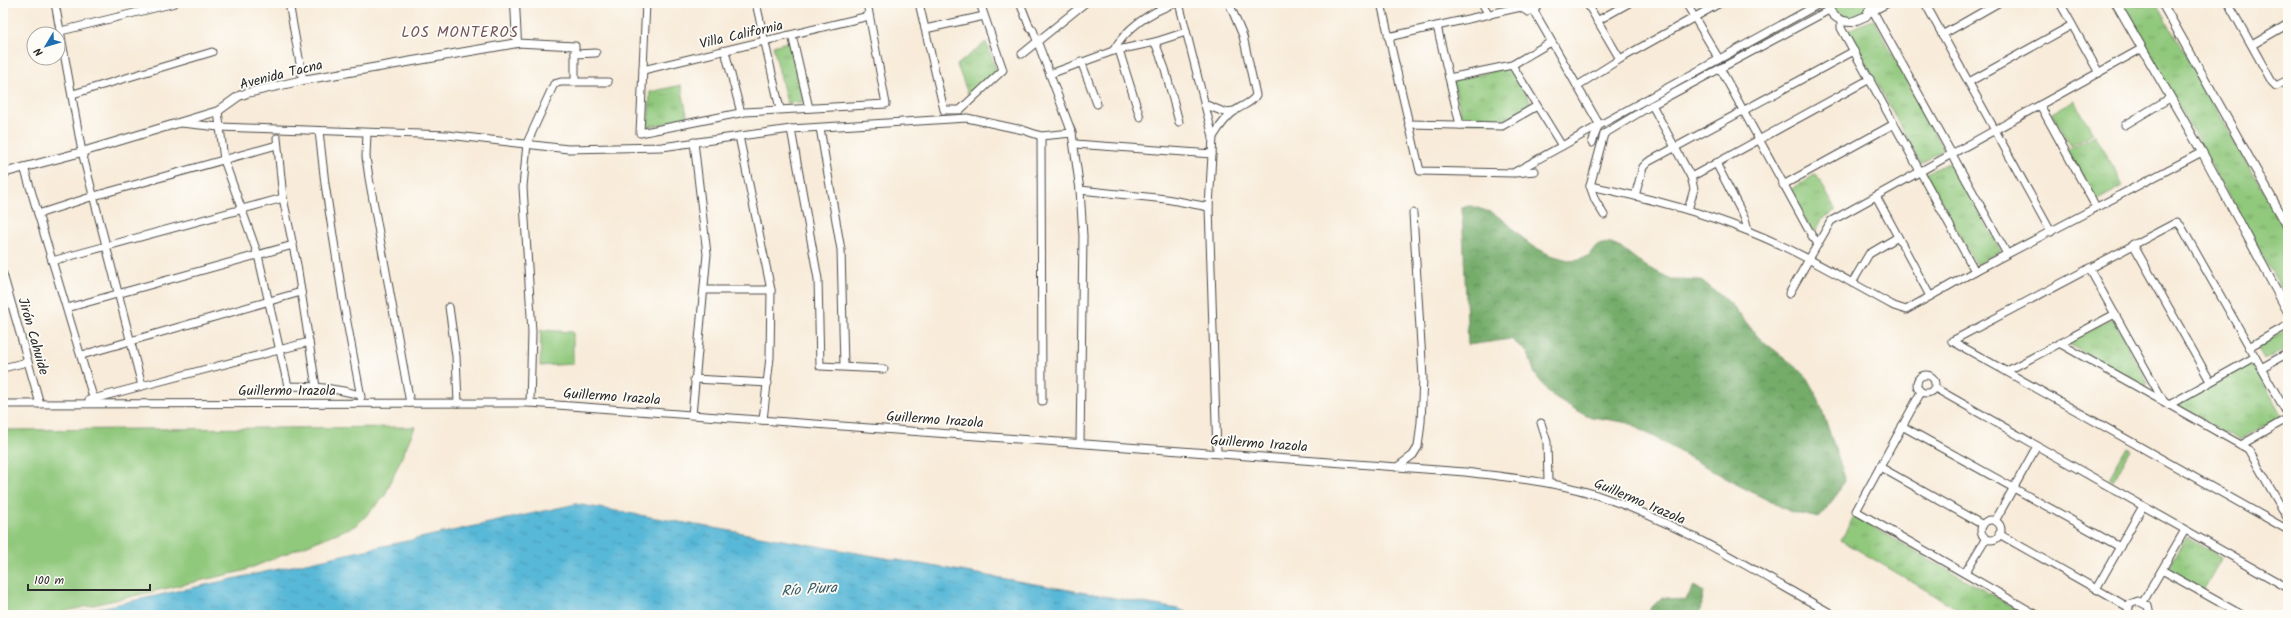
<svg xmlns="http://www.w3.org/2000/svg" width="2291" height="618" font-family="Kalam,sans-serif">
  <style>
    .grass { fill: #90c87b; stroke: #5e7a53 }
    .forest { fill: url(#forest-crowns); stroke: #506c4b }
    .park { fill: url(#park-tufts); stroke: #5e7a53 }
    .water { fill: url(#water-ripples); stroke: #427281 }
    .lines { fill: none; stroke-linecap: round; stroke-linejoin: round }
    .minor-casing { stroke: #4a4845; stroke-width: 9 }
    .tertiary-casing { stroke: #4a4845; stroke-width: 10 }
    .minor { stroke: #fff; stroke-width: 7 }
    .tertiary { stroke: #fff; stroke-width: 8 }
    .labels { text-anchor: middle; stroke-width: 3.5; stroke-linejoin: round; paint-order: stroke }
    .street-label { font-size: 14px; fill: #2b2b2b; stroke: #fdfcf7 }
    .neighbourhood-label { font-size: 15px; letter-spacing: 1px; fill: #71545d; stroke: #fdfcf7 }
    .water-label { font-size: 15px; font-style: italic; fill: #3b5c67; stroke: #fdfcf7 }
  </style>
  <defs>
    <pattern id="forest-crowns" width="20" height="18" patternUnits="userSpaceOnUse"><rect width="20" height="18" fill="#74ac6b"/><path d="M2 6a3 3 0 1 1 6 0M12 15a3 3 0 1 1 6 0" fill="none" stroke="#5f8c58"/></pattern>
    <pattern id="park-tufts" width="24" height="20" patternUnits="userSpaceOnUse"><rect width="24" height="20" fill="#90c87b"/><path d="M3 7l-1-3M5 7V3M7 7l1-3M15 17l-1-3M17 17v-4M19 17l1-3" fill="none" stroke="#76a365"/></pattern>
    <pattern id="water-ripples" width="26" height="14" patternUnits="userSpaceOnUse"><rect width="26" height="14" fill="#59b8d7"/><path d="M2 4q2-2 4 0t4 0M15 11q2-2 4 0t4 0" fill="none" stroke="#4a96af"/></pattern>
  </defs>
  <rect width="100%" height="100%" fill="#fdfcf7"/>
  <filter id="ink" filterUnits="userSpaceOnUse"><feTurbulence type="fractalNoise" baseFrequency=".025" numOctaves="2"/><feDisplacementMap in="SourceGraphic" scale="8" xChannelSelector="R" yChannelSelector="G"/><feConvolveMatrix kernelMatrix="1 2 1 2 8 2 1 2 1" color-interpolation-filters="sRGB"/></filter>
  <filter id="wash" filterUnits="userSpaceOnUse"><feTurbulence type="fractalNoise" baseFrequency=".012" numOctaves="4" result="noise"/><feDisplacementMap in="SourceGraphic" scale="16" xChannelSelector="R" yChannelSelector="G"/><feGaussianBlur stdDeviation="0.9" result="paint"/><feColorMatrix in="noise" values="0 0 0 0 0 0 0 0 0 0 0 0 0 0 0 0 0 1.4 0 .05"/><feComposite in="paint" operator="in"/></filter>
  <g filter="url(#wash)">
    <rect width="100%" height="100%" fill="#f8ebd9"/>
    <g class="grass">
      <polygon points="2074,100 2093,133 2071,146 2052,113"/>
      <polygon points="541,330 573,332 573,364 540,366"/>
      <polygon points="415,427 384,497 357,525 243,571 49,615 3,615 3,462 7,460 3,443 3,430"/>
      <polygon points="2127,447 2131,449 2113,481 2109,478"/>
    </g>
    <g class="forest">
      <polygon points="1471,206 1493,213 1506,222 1529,244 1550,255 1572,261 1588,256 1597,245 1609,243 1623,249 1645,266 1671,279 1701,280 1732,305 1759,338 1804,373 1818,398 1845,478 1838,493 1819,518 1791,512 1738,485 1629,423 1586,416 1550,394 1535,374 1528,353 1511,339 1468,345 1462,207"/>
      <polygon points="1694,586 1704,592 1699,615 1644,615 1662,597 1685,601"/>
    </g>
    <g class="park">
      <path d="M1831,3H1870C1868,6 1866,12 1863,14C1851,24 1836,16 1831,3Z"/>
      <polygon points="2121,3 2156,3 2288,235 2288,301"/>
      <polygon points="1874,19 1943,149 1921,164 1848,30"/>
      <polygon points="790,41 803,102 787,103 773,46"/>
      <polygon points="986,42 997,72 968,94 957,65"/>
      <polygon points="1509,67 1532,104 1499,123 1463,122 1453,81"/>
      <polygon points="681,85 688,119 648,127 650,92"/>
      <polygon points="2095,135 2123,186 2096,201 2067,150"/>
      <polygon points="1951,162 2001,251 1976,265 1926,173"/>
      <polygon points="1816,174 1836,210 1823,218 1815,232 1812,231 1790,190"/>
      <polygon points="2113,319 2148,382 2145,387 2066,343"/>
      <polygon points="2286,330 2288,334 2288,347 2264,360 2256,346"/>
      <polygon points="2252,362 2282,416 2239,440 2176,405"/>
      <polygon points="1854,516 2027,615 1968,615 1841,540"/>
      <polygon points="2187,537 2222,557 2203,591 2167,570"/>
    </g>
    <polygon class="water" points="576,504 1178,609 1194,615 68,615"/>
  </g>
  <g filter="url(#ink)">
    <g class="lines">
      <defs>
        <g id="minor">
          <polyline points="55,3 82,152 142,386"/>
          <polyline points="289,3 303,80"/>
          <polyline points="646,3 640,133 745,112 886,104 867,3"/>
          <polyline points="756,3 780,109"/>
          <polyline points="919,3 944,110 960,110 1003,70 980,3"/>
          <polyline points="1020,3 1030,28"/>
          <polyline points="1179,3 1213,137 1209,207 1217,453"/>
          <polyline points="1381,3 1420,171 1513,173 1821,3"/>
          <polyline points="1482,3 1489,15"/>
          <polyline points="1521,3 1523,9 1528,12 1536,8 1537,3"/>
          <polyline points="1587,3 1620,59"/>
          <polyline points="1686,3 1719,59"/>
          <polyline points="1925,3 2051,232"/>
          <polyline points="2060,3 2099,73"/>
          <polyline points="2228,3 2272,82 2276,86 2288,80"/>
          <polyline points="1534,11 1599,124 1592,143"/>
          <polyline points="1873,11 2007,254"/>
          <polyline points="1841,20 1841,28 1975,271"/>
          <polyline points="1597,21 1629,3"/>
          <polyline points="1437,26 1460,125"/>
          <polyline points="925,29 984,16"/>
          <polyline points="1033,30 1072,133"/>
          <polyline points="61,31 175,3"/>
          <polyline points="792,35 809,108"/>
          <polyline points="1942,35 1998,3"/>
          <polyline points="1388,37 1521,7"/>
          <polyline points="1155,42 1165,69 1179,122"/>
          <polyline points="517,43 575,46 575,82"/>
          <polyline points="2252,45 2288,24"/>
          <polyline points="1119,50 1140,117"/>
          <polyline points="725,51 741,113"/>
          <path d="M1113,51C1127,27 1150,12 1176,3"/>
          <polyline points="575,54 596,53"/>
          <polyline points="1022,54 1085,3"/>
          <polyline points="1081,61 1097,104"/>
          <polyline points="1512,65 1562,146"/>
          <polyline points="1720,68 1812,236 1817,242"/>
          <polyline points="643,70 869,16"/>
          <polyline points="1050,74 1113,51 1155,42 1186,32"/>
          <polyline points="1449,78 1512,65 1551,42"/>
          <polyline points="1969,82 2072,25"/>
          <polyline points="1577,86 1620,59 1720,3"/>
          <polyline points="73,94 212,52"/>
          <polyline points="1204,104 1224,112 1235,111"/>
          <polyline points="1652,105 1691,177"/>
          <polyline points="2040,105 2096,207"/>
          <path d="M218,111L224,160L258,255L288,386C313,386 336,388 360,395"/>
          <polyline points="181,123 219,127 448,135 568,149 662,147 791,129 967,118 1023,130 1041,136"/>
          <polyline points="1409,124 1502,126 1537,106"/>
          <polyline points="2125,125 2170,98"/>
          <polyline points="820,128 841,250 844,366"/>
          <polyline points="791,129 818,279 820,366 884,369"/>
          <polyline points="319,131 325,184 344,306 361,397"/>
          <polyline points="367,133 366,157 369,178 410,403"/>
          <polyline points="739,136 771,290 770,357 763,420"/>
          <path d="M1213,137C1219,127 1226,117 1236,110C1243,105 1252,103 1256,95L1243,36L1229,3"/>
          <polyline points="277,138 283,198 297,265 316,387"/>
          <polyline points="1075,144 1212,154"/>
          <polyline points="1716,163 1745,219 1748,230"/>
          <polyline points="24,167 93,397"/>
          <polyline points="1515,173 1535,171"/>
          <polyline points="1783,185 1894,124"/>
          <path d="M1590,186C1644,197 1697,210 1748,231C1799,251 1846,280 1894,306L1906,310L1975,271L2202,152"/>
          <polyline points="1080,190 1166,199 1209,207"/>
          <polyline points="1635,196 1643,167 1648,162 1854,51"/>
          <polyline points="1876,196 1930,296"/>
          <polyline points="1688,210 1694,189 1691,177 1870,79"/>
          <polyline points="38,214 94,196 277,145"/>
          <polyline points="1604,215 1595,200 1590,186 1604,134 1652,105 1829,10"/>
          <polyline points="2133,244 2210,381"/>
          <polyline points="52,261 283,198"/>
          <polyline points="2089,268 2163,400"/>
          <polyline points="3,274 40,404"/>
          <polyline points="1852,283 1869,254 1898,237"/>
          <polyline points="705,290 771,290"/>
          <polyline points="1789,294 1831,221 2141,49"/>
          <polyline points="449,307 456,356 458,403"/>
          <polyline points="67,308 293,245"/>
          <polyline points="1952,341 2177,222 2181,226 2288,415"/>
          <polyline points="1952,341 2288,530"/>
          <polyline points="2059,343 2248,449 2288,519"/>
          <polyline points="2249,347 2288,325"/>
          <polyline points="82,355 301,292"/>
          <polyline points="3,368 27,362"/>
          <polyline points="2261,368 2288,353"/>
          <polyline points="2007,371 2115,314"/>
          <circle cx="1926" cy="384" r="9"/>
          <polyline points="694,379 768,383"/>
          <polyline points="1935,388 2288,588"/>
          <polyline points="1921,392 1856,511 2037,615"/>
          <polyline points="89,400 309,342"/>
          <polyline points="1042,401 1041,136 1072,133 1080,190 1083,236 1080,443"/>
          <polyline points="530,403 532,332 523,187 527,143 554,84 561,82 608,82"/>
          <path d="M3,404L530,403L1465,472C1513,478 1562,482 1608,499C1684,526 1763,576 1834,615"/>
          <polyline points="2169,405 2255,357"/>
          <polyline points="692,415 707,254 694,142"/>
          <polyline points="1541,423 1547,442 1548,482"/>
          <polyline points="1902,426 2120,547"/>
          <polyline points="2241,445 2288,418"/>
          <polyline points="1397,467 1413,455 1418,447 1421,422 1423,378 1413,213"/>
          <polyline points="1880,467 1983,525"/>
          <circle cx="1991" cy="530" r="10"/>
          <polyline points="1995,521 2037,446"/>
          <polyline points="1999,534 2128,607"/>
          <polyline points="2162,570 2242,615"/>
          <polyline points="1965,573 1986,538"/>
          <polyline points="2096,589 2143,506"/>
          <polyline points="2143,602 2185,530"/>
          <polyline points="2127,615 2130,604 2138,601 2148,606 2150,615"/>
        </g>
        <g id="tertiary">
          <path d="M1827,3C1830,15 1839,22 1852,22L1866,16L1873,3"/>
          <polyline points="2116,3 2202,152 2288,312"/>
          <polyline points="2162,3 2288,227"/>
          <polyline points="1870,12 1887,3"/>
          <polyline points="3,173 82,152 218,111 239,96 247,93 303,80 517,43 515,3"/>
        </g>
      </defs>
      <use href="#minor" class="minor-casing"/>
      <use href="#tertiary" class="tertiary-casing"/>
      <use href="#minor" class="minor"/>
      <use href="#tertiary" class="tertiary"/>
    </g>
  </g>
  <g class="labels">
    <g class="street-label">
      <text transform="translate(741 34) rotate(-13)" y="5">Villa California</text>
      <text transform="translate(281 74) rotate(-14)" y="5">Avenida Tacna</text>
      <text transform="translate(34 336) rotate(74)" y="5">Jirón Cahuide</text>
      <text x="287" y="395">Guillermo Irazola</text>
      <text transform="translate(612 396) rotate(4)" y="5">Guillermo Irazola</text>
      <text transform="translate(935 419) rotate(4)" y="5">Guillermo Irazola</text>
      <text transform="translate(1259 443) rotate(4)" y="5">Guillermo Irazola</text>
      <text transform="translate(1640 501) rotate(23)" y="5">Guillermo Irazola</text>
    </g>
    <g class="neighbourhood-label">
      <text x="460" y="37">LOS MONTEROS</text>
    </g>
    <g class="water-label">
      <text transform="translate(809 589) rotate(-4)" y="5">Río Piura</text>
    </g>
  </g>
  <rect width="2291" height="618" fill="none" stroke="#fdfcf7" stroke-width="16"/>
  <g transform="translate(46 46) rotate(232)"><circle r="19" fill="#fdfcf7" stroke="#a9a8a5"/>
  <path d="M0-3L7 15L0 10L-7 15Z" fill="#1f6fb2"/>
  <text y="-6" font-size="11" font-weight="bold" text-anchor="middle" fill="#2b2b2b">N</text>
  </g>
  <path d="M28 584v6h122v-6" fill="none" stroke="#2b2b2b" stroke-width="2"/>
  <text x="34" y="584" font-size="12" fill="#2b2b2b" stroke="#fdfcf7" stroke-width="3" paint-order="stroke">100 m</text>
</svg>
